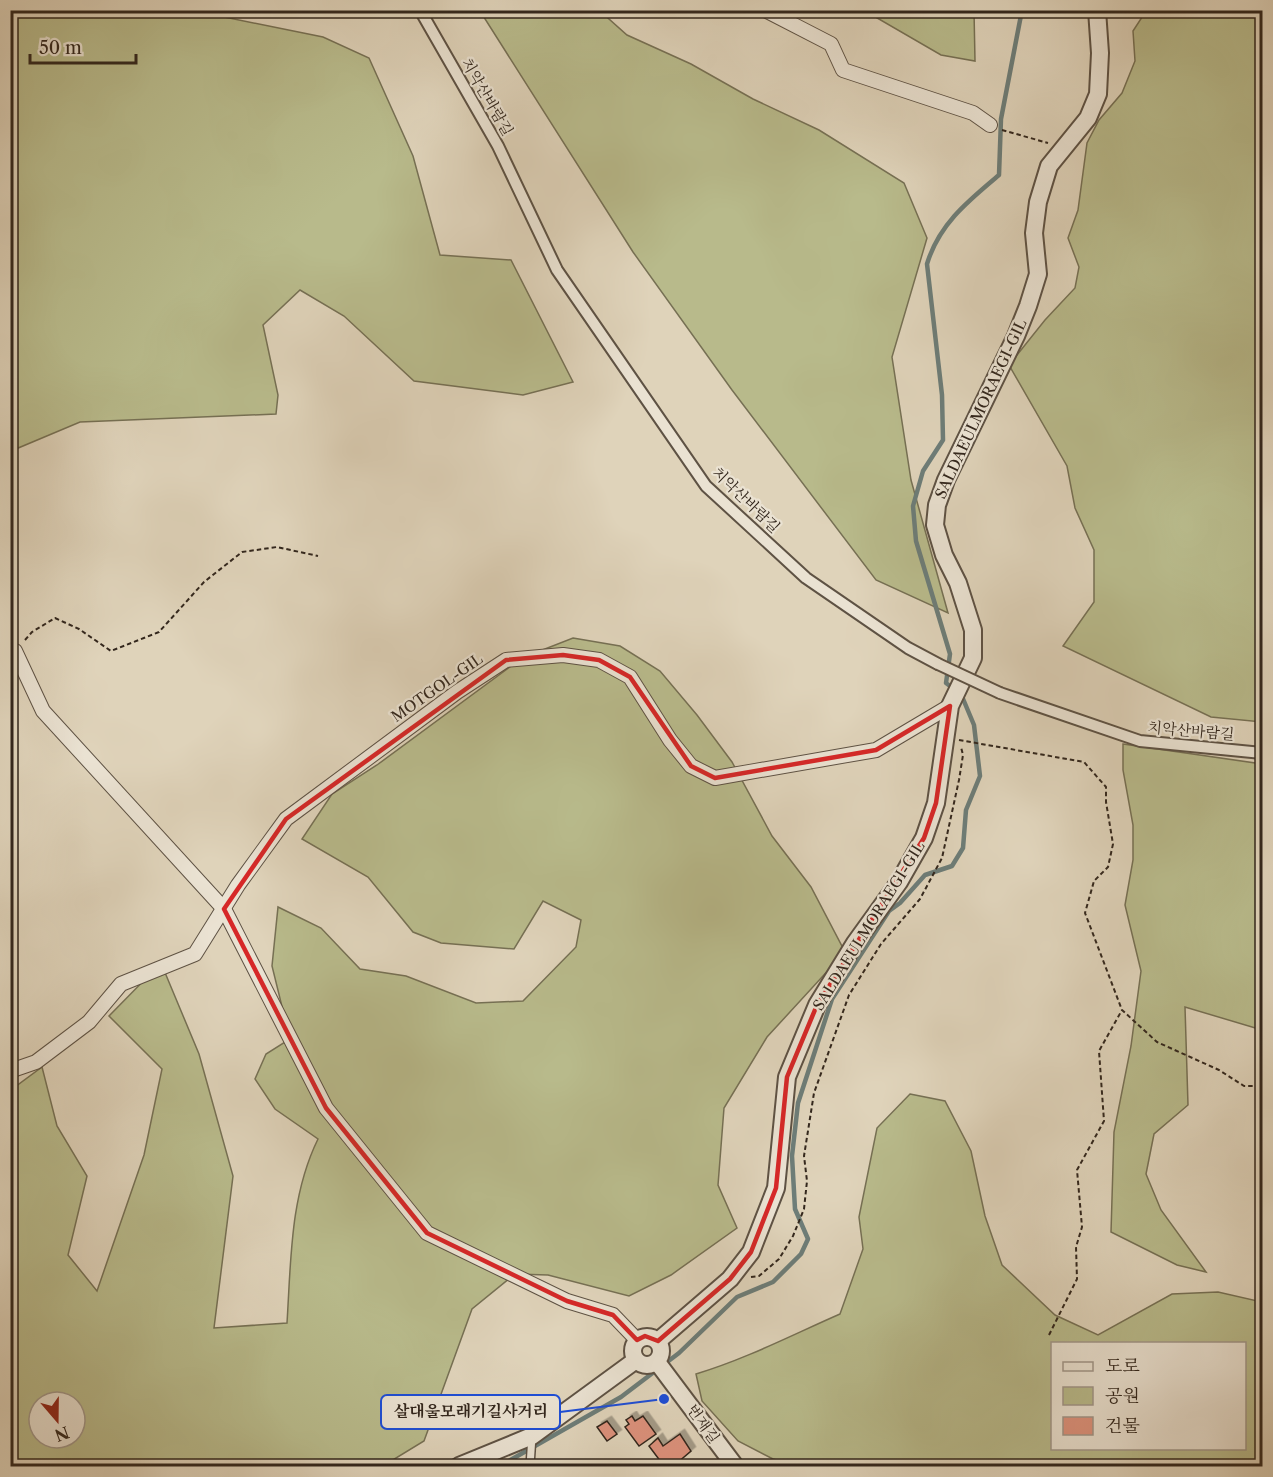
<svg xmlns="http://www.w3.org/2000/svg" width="1273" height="1477" font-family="'Libre Caslon Text','Noto Serif KR',serif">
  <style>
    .green { fill: #b8ba8b; stroke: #767054; stroke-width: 1.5; fill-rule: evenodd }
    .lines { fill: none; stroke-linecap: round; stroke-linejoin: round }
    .stream { stroke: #6d7d78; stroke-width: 4.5 }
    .building { fill: #dd927d; stroke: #33271d; stroke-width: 1.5; filter: url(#shadow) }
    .service-casing { stroke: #5e5244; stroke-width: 10 }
    .pedestrian-casing { stroke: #5e5244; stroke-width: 14 }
    .minor-casing { stroke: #5e5244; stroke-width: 16 }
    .tertiary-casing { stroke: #5e5244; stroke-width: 20 }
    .path { stroke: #33271d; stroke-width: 2; stroke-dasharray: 4.5 3; stroke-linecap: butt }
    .service { stroke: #eae2d2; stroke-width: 7 }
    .pedestrian { stroke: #eae2d2; stroke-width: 10 }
    .minor { stroke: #eae2d2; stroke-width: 14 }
    .tertiary { stroke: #eae2d2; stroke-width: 16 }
    .pedestrian-bridge-casing { stroke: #5e5244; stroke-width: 14; stroke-linecap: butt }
    .pedestrian-bridge { stroke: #eae2d2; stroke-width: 10 }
    .marked { fill: none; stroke: #d62828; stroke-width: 4.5; stroke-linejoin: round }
    .labels { text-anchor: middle; stroke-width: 4.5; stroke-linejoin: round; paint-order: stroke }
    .street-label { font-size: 15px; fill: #33271d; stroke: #eae2d2 }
    .leader { fill: none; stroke: #1d4ed8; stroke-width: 2 }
    .callout-dot { fill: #1d4ed8; stroke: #eae2d2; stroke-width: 2 }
    .callout { fill: #eae2d2; stroke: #1d4ed8; stroke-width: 2 }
    .callout-label { font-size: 16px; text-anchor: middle; font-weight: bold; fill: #33271d }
  </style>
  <defs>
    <filter id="shadow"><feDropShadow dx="4.5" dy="-4.5" stdDeviation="0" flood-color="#0004"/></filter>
  </defs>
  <rect width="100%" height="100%" fill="#dfd3ba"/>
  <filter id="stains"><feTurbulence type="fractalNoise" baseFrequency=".00333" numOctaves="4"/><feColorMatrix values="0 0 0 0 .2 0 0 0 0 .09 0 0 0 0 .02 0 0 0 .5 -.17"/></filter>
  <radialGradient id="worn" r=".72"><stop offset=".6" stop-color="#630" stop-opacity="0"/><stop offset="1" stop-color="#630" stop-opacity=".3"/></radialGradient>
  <g class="green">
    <polygon points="150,11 158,16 195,11 323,37 369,58 413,156 440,255 511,260 573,382 523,395 414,381 344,316 300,290 263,325 278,395 276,414 80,422 11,451 11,11"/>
    <polygon points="480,11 600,11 627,35 691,64 753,99 819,130 904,183 927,238 892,357 911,480 948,613 876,580 732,390 633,252"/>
    <polygon points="865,11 974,11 975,61 941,55"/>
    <polygon points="1146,11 1262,11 1262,722 1211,717 1063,646 1094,602 1094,550 1075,508 1067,466 1009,365 1045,320 1075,288 1079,267 1068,238 1078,210 1087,143 1099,120 1122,93 1135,61 1133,31"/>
    <path d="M573,638L620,646L660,671L697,715L732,762L772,836L811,887L845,952L767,1037L724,1108L718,1185L737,1228L671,1275L629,1296L548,1275L515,1274L472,1309L424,1441L383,1466H11V1090L42,1067L57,1126L87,1176L68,1255L97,1291L144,1155L162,1069L109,1016L161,963L199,1054L233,1176L214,1328L287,1323C291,1260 290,1196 318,1139L275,1109L255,1079L266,1054L290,1039L272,966L278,907L321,928L360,969L406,976L476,1003L523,1001L576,947L581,920L543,901L514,949L441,943L413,932L368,877L302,839L332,794L377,765L522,658ZM39,1402H75V1438H39Z"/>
    <polygon points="1123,744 1262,764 1262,1030 1185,1007 1188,1105 1154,1134 1146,1174 1161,1210 1206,1272 1177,1265 1111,1232 1114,1132 1131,1046 1141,971 1125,905 1133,860 1133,825 1123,770"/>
    <path d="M910,1094L945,1101L971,1151L985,1216L1002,1265L1055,1315L1098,1335L1172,1294L1218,1292L1262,1302V1466H797L773,1459L738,1441L702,1401L696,1374C746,1359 792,1335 840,1314L863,1249L859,1217L877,1128ZM1052,1344H1244V1448H1052Z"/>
  </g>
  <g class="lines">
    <g class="stream">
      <path d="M954,689L946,683L950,654L916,541L913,506L923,471L943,440L942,395L927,264C939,224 968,201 999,175L1001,119L1022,10"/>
      <polyline points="500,1466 621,1397 679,1353 737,1297 773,1282 801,1254 808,1239 795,1209 792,1156 798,1103 832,999 889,911 900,903 925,875 952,866 963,848 966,810 980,776 974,725 961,694"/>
    </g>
  </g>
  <g class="building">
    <polygon points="632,1416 635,1421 643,1416 656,1434 639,1446 625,1427 629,1424 626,1420"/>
    <polygon points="607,1421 617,1434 607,1441 597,1427"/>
    <polygon points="680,1434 691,1451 677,1463 671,1461 664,1466 649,1446 658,1438 663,1446"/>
  </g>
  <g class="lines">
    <defs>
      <polyline id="service" points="530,1466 532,1436"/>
      <g id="pedestrian">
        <polyline points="420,10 498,146 557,270 706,486 806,578 908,648 938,664"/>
        <polyline points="1000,693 1140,741 1262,753"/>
      </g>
      <g id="minor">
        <polyline points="765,10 831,44 843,70 973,113 990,125"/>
        <polyline points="10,651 15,651 43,711 224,909 326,1108 427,1233 567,1301 613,1315 637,1340"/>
        <polyline points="10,1071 36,1062 89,1022 121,984 195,954 238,885 286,819 457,692 506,660 563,655 599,660 630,677 670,740 691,766 715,778 876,750 950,706"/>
      </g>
      <g id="tertiary">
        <circle cx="647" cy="1351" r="14"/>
        <polyline points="658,1341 730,1279 751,1252 776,1188 787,1077 817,1005 855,943 899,882 924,838 936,803 950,706 973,658 973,630 958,583 944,555 935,525 937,505 946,480 1016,336 1028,306 1038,274 1034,233 1038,202 1049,166 1088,118 1098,94 1100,53 1097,10"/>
        <polyline points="657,1362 735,1466"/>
        <polyline points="459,1466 532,1436 636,1360"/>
      </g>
    </defs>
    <use href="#service" class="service-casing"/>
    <use href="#pedestrian" class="pedestrian-casing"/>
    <use href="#minor" class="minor-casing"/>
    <use href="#tertiary" class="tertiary-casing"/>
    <g class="path">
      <polyline points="1002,130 1048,143"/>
      <polyline points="25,640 32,632 55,618 79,629 111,651 159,632 204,582 242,552 277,547 318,556"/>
      <polyline points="959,740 1084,762 1106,787 1106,802 1113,844 1108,867 1094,881 1085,913 1122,1010 1157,1042 1219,1070 1244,1086 1262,1086"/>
      <polyline points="751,1277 759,1276 779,1259 793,1236 804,1209 807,1181 804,1156 814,1093 849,995 881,944 920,899 942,858 959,780 963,755 961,747"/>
      <polyline points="1049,1335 1077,1279 1076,1247 1082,1227 1077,1170 1104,1121 1099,1051 1122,1010"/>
    </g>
    <use href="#service" class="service"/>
    <use href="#pedestrian" class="pedestrian"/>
    <use href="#minor" class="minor"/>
    <use href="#tertiary" class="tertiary"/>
    <defs>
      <polyline id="pedestrian-bridge" points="938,664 1000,693"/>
    </defs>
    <use href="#pedestrian-bridge" class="pedestrian-bridge-casing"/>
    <use href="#pedestrian-bridge" class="pedestrian-bridge"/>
  </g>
  <path class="marked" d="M563,655L599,660L630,677L691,766L715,778L876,750L950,706L936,803L924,838L817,1005L787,1077L776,1188L751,1252L730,1279L658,1341L645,1336L637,1340L613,1315L567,1301L427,1233L326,1108L224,909L286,819L506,660Z"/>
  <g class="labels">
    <g class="street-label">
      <text transform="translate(487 97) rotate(60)" y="5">치악산바람길</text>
      <text transform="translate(981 409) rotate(-65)" y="5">SALDAEULMORAEGI-GIL</text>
      <text transform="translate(746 500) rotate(44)" y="5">치악산바람길</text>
      <text transform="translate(437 688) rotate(-35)" y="5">MOTGOL-GIL</text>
      <text transform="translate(1191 731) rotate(5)" y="5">치악산바람길</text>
      <text transform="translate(869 926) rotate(-58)" y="5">SALDAEULMORAEGI-GIL</text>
      <text transform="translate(703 1424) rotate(54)" y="5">번재길</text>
    </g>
  </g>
  <path class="leader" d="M664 1399L560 1412"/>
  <circle class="callout-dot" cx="664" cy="1399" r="6"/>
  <rect class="callout" x="381" y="1395" width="179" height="34" rx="6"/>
  <g class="callout-label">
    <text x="471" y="1417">살대울모래기길사거리</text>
  </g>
  <rect width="1273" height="1477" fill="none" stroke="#dfd3ba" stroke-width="36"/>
  <rect x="12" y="12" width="1249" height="1453" fill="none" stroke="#33271d" stroke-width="3"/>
  <rect x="18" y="18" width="1237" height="1441" fill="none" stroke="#33271d" stroke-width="1.5"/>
  <rect x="1051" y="1342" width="195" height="108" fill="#eae2d2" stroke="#a1978a" stroke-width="1.5"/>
  <rect x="1063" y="1362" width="30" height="9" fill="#eae2d2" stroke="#a1978a" stroke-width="1.5"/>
  <text x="1105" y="1372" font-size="18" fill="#33271d">도로</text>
  <rect x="1063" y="1387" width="30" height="18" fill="#b8ba8b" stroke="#a1978a" stroke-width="1.5"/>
  <text x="1105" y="1402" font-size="18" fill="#33271d">공원</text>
  <rect x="1063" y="1417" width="30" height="18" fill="#dd927d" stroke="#a1978a" stroke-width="1.5"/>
  <text x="1105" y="1432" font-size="18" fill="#33271d">건물</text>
  <g transform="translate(57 1420) rotate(160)"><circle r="28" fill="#eae2d2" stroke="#a1978a" stroke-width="1.5"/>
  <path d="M0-4.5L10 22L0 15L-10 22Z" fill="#8f2418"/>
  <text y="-9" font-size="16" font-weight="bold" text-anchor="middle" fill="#33271d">N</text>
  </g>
  <path d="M30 54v9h106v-9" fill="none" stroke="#33271d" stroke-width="3"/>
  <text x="39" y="54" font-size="18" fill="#33271d" stroke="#eae2d2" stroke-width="4.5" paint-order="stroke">50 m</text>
  <rect width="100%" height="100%" filter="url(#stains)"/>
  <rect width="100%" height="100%" fill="url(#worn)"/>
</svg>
